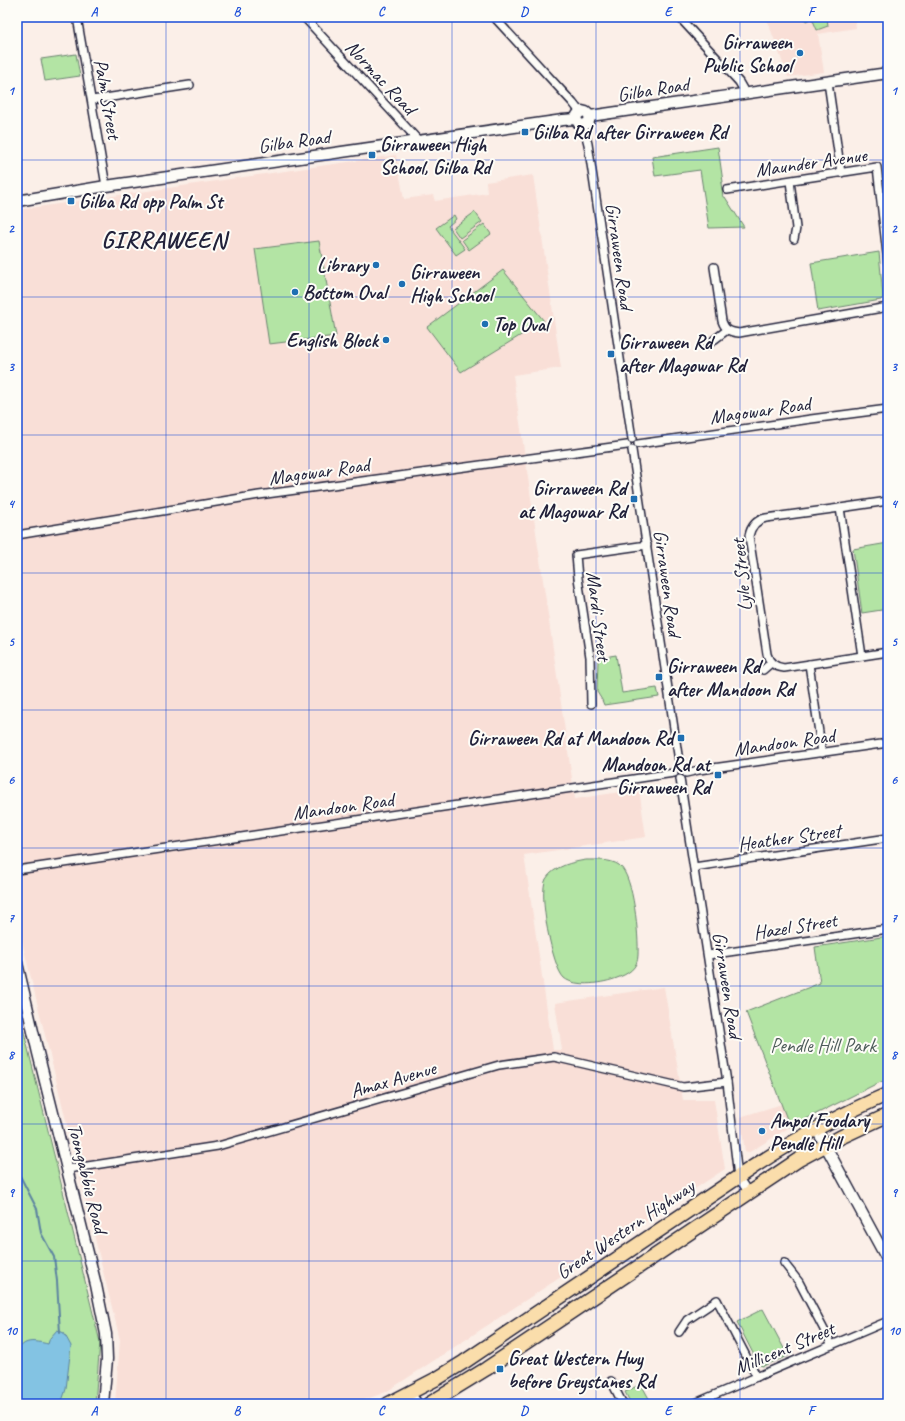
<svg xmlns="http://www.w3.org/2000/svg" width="905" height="1421" font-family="Caveat,sans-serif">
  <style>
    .built { fill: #f9dfd7 }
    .green { fill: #b3e4a4; stroke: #6a8370 }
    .water { fill: #83c3e3; stroke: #5c83a0 }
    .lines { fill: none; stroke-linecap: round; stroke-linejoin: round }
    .stream { stroke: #5c83a0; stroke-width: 2 }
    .street-casing { stroke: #22223b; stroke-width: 10 }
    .secondary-casing { stroke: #22223b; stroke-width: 13 }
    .highway-casing { stroke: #22223b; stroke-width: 16 }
    .street { stroke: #fdfcf7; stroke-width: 7 }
    .secondary { stroke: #fdfcf7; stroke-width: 10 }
    .highway { stroke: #faddab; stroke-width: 13 }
    .grid { fill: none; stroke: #1d4ed8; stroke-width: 1; stroke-opacity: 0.55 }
    .poi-dot { fill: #1f6fb2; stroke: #fdfcf7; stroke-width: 1.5 }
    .labels { text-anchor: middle; stroke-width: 4; stroke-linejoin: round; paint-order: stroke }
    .poi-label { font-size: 20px; font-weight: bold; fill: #22223b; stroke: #fdfcf7; text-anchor: start }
    .street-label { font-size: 20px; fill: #22223b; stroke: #fdfcf7 }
    .park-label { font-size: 20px; fill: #4e5c5a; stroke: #fdfcf7 }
    .district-label { font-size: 24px; font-weight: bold; letter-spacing: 1px; fill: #22223b; stroke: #fdfcf7 }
    .neatline { fill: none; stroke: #1d4ed8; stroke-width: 1.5 }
    .grid-label { font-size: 13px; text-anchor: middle; font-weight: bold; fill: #1d4ed8 }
  </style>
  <rect width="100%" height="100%" fill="#fbefe8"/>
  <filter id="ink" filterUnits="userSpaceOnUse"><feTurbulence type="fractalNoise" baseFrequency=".025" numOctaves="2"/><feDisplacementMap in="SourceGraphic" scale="8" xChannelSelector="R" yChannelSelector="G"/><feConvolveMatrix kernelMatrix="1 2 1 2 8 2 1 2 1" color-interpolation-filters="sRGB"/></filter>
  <g filter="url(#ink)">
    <g class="built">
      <polygon points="766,17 855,17 856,28 818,34 824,72 788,77"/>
      <polygon points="396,155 404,199 433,195 435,201 487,193 486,182 533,175 561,368 513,375 575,799 639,789 646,837 524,855 553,1050 562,1050 555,1003 664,987 683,1100 714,1100 725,1169 386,1392 353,1404 115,1404 120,1340 17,921 17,210"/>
      <polygon points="782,1104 790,1127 748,1153 745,1152 740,1117"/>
    </g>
    <g class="green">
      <polygon points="803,17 827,17 828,26 817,30 812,18 806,21"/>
      <polygon points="76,54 80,76 45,81 41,59"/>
      <polygon points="718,147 723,182 721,183 723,197 725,197 744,227 709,228 700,170 655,176 652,157"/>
      <polygon points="475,212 482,222 460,238 453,228"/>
      <polygon points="454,215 456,219 448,226 465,249 456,255 436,228"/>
      <polygon points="484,224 491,234 469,250 462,240"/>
      <polygon points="319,241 336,336 269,344 255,249"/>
      <polygon points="879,252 883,297 881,300 818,311 811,263"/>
      <polygon points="503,270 544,321 461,372 427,327"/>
      <polygon points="888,543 888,609 862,613 853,549"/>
      <polygon points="616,655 622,693 657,688 659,697 604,705 602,700 597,692 598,658"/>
      <path d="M586,860C596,860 610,859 619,865C634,876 639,937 638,955C638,968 628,974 617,978C604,983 576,988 564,978C552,967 538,893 546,879C554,866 573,862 586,860Z"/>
      <polygon points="888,936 888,1079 876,1084 790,1127 746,1012 820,983 815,947"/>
      <polygon points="17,1004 100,1342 95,1404 17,1404"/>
      <polygon points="763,1309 788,1356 763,1366 759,1365 737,1322"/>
      <polygon points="641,1384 652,1404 631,1404 625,1392"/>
    </g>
    <path class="water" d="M57,1330L64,1333L71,1346L66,1389L61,1404H21L17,1395V1353C23,1338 35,1341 48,1344L50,1338Z"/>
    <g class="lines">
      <polyline class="stream" points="17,1170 37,1209 41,1233 54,1257 57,1281 60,1333"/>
      <defs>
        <g id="street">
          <polyline points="77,17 106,186"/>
          <polyline points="304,17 419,141"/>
          <polyline points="494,17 573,103 580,112"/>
          <polyline points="679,17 739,82 743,89 743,94"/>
          <polyline points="828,82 841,173"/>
          <polyline points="92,100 190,85"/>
          <polyline points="583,125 588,144 632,439"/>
          <polyline points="790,181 796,228 794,239"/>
          <polyline points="727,190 877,167 888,263"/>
          <path d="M714,267L722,321C725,330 730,332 739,333L888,307"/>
          <polyline points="706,346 727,330"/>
          <polyline points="638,444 811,419 888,409"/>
          <polyline points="632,450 680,768"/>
          <path d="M888,501L840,508L766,518C756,520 751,526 749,536L767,654C769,662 775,667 784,668L888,652"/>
          <polyline points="840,508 862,656"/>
          <polyline points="17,535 259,495 627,445"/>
          <polyline points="809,664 822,753"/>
          <polyline points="763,670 771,663"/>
          <polyline points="591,704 590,657 578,578 576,555 647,545"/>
          <polyline points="686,773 699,770 888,743"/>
          <polyline points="680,779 727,1082 738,1177 749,1193"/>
          <polyline points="694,867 888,838"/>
          <polyline points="17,870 674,773"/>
          <polyline points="708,955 888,929"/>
          <polyline points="68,1169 218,1146 499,1065 554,1057 683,1087 727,1082"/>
          <polyline points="784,1263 799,1282 832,1345"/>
          <polyline points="679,1332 687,1320 717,1300 757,1377"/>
          <polyline points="611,1381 623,1404"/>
          <polyline points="693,1404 888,1321"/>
        </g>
        <g id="secondary">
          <polyline points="590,116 888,73"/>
          <polyline points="576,119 579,124 585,125 589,121 590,116"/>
          <polyline points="576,119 577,115 582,111 586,112 590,116"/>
          <polyline points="17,201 106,186 563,120 576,119"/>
          <polyline points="17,963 38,1053 96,1285 106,1334 107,1359 103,1404"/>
          <polyline points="816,1128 888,1261"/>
          <polyline points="410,1394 417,1404"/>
        </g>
        <g id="highway">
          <path d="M388,1404L438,1378L464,1362L753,1167C796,1139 841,1114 888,1094"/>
          <polyline points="429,1404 486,1369 798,1160 841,1137 888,1115"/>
        </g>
      </defs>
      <use href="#street" class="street-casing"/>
      <use href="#secondary" class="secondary-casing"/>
      <use href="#highway" class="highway-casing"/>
      <use href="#street" class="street"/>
      <use href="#secondary" class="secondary"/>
      <use href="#highway" class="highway"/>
    </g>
  </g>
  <path class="grid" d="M166,17V1404M309,17V1404M452,17V1404M596,17V1404M740,17V1404M17,160H888M17,297H888M17,435H888M17,573H888M17,710H888M17,848H888M17,986H888M17,1124H888M17,1261H888"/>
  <g class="poi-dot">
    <circle cx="800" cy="53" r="4"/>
    <rect x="521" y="128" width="8" height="8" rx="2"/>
    <rect x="368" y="151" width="8" height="8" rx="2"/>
    <rect x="67" y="197" width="8" height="8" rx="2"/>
    <circle cx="376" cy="265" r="4"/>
    <circle cx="402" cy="284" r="4"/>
    <circle cx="295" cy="292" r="4"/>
    <circle cx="485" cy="324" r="4"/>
    <circle cx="386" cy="340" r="4"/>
    <rect x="607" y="350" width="8" height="8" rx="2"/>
    <rect x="630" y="495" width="8" height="8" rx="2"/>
    <rect x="655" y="673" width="8" height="8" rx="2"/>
    <rect x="677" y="734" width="8" height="8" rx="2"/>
    <rect x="714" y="771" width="8" height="8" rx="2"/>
    <circle cx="762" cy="1131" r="4"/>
    <rect x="496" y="1365" width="8" height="8" rx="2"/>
  </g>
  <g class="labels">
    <g class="poi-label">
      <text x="792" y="49" text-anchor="end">Girraween<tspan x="792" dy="23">Public School</tspan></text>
      <text x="533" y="139">Gilba Rd after Girraween Rd</text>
      <text x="380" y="151">Girraween High<tspan x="380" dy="23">School, Gilba Rd</tspan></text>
      <text x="79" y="208">Gilba Rd opp Palm St</text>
      <text x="368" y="272" text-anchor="end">Library</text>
      <text x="410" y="279">Girraween<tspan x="410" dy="23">High School</tspan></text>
      <text x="303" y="299">Bottom Oval</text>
      <text x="493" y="331">Top Oval</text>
      <text x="378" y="347" text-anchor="end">English Block</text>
      <text x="619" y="349">Girraween Rd<tspan x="619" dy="23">after Magowar Rd</tspan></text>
      <text x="626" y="495" text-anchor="end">Girraween Rd<tspan x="626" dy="23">at Magowar Rd</tspan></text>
      <text x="667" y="673">Girraween Rd<tspan x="667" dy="23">after Mandoon Rd</tspan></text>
      <text x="673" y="745" text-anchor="end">Girraween Rd at Mandoon Rd</text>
      <text x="710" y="771" text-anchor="end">Mandoon Rd at<tspan x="710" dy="23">Girraween Rd</tspan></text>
      <text x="770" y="1127">Ampol Foodary<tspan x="770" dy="23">Pendle Hill</tspan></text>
      <text x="508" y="1365">Great Western Hwy<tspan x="508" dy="23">before Greystanes Rd</tspan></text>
    </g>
    <g class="street-label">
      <text transform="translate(381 77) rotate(47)" y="7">Normac Road</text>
      <text transform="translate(653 89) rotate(-9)" y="7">Gilba Road</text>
      <text transform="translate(108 99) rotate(80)" y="7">Palm Street</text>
      <text transform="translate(294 141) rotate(-8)" y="7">Gilba Road</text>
      <text transform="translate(811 162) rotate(-8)" y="7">Maunder Avenue</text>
      <text transform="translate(620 256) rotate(82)" y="7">Girraween Road</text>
      <text transform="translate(760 410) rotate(-8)" y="7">Magowar Road</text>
      <text transform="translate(319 471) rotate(-8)" y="7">Magowar Road</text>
      <text transform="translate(741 575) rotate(-96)" y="7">Lyle Street</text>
      <text transform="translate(668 583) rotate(82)" y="7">Girraween Road</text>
      <text transform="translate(599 616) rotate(83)" y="7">Mardi Street</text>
      <text transform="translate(784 742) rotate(-8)" y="7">Mandoon Road</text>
      <text transform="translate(343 806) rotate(-8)" y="7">Mandoon Road</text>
      <text transform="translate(789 837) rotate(-8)" y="7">Heather Street</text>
      <text transform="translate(795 926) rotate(-9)" y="7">Hazel Street</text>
      <text transform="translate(728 985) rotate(81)" y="7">Girraween Road</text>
      <text transform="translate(393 1079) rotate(-16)" y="7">Amax Avenue</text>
      <text transform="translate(88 1178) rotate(76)" y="7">Toongabbie Road</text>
      <text transform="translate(625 1229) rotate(-34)" y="7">Great Western Highway</text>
      <text transform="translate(784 1348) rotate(-23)" y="7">Millicent Street</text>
    </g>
    <g class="park-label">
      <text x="823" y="1052">Pendle Hill Park</text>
    </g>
    <g class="district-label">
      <text x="164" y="248">GIRRAWEEN</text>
    </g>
  </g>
  <rect width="905" height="1421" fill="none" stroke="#fdfcf7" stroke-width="44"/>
  <rect x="22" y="22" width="861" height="1377" class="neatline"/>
  <g class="grid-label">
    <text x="94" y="16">A</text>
    <text x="237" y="16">B</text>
    <text x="381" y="16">C</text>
    <text x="524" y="16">D</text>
    <text x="668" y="16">E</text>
    <text x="811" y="16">F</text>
    <text x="11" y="95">1</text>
    <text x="894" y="95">1</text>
    <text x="11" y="233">2</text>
    <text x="894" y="233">2</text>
    <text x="11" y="371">3</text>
    <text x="894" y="371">3</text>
    <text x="11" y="508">4</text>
    <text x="894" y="508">4</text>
    <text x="11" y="646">5</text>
    <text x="894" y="646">5</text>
    <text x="11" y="784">6</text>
    <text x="894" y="784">6</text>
    <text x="11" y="922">7</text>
    <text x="894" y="922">7</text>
    <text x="11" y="1059">8</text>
    <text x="894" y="1059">8</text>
    <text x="11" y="1197">9</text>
    <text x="894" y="1197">9</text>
    <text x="11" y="1335">10</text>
    <text x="894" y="1335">10</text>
    <text x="94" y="1415">A</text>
    <text x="237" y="1415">B</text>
    <text x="381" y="1415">C</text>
    <text x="524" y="1415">D</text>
    <text x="668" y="1415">E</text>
    <text x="811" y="1415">F</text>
  </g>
</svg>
